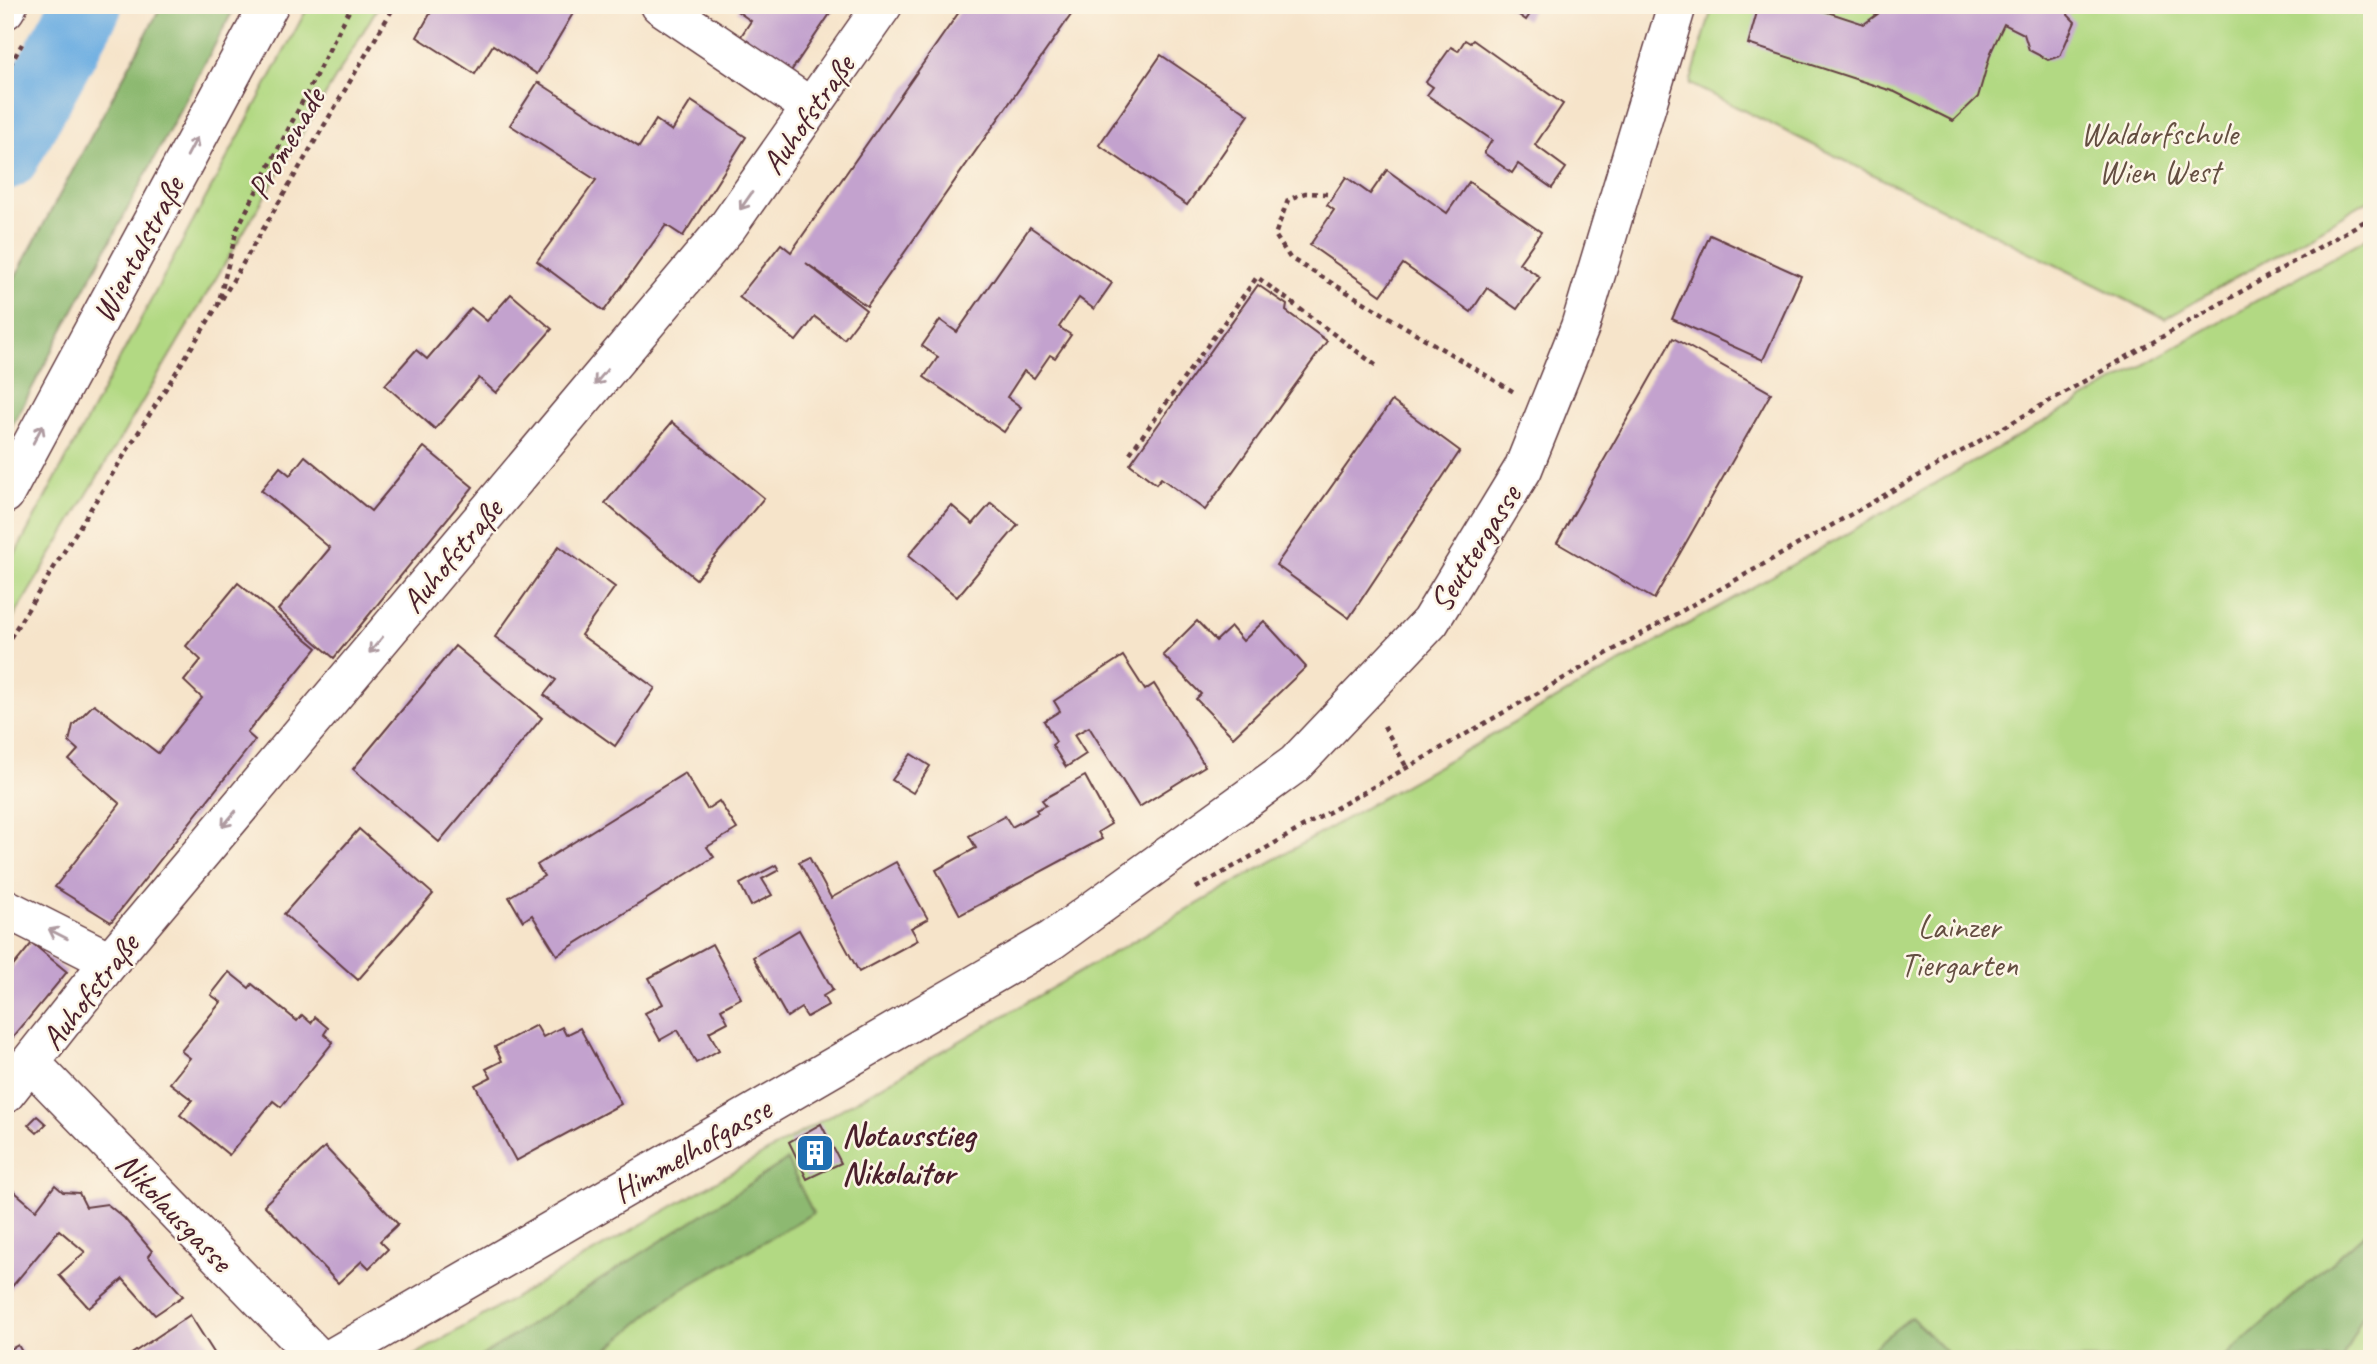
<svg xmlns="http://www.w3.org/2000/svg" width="2377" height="1364" font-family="Caveat,sans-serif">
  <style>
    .green { fill: #b2d983; stroke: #7e7c57; stroke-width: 2 }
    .forest { fill: #8db971; stroke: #6c6c4e; stroke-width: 2 }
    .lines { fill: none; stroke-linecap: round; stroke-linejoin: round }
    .river { stroke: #6eafe2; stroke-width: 70 }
    .building { fill: #c3a2ce }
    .street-casing { stroke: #643d43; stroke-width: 41 }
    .secondary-casing { stroke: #643d43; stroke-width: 41 }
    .primary-casing { stroke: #643d43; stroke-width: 41 }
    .path { stroke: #643d43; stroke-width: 4.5; stroke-dasharray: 5 5; stroke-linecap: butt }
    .street { stroke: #fff; stroke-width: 38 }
    .secondary { stroke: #fff; stroke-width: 38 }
    .primary { stroke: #fff; stroke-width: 38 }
    .oneway { stroke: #ae9aa0 }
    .labels { text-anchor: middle; stroke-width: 5; stroke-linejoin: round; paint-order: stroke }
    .street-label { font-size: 33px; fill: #4a1f2b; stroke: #fcf5e5 }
    .park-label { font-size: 33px; fill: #644e41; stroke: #fcf5e5 }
    .poi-label { font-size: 33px; font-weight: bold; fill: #4a1f2b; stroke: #fcf5e5; text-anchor: start }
  </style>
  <rect width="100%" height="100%" fill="#fcf5e5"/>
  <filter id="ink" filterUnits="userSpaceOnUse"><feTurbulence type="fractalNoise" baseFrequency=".0143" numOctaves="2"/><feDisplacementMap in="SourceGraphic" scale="14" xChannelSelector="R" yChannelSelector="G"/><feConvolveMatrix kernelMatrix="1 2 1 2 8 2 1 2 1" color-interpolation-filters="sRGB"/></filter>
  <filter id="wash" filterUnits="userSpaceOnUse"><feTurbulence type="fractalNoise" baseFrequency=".00686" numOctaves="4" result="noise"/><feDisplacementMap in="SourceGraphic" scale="28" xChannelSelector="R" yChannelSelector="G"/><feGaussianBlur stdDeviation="1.57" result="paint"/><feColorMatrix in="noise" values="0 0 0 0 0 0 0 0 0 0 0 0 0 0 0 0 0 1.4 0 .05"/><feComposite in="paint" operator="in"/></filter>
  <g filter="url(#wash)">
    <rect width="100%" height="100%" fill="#f6e4ca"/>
    <g class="green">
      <polygon points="309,5 379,5 5,632 5,573"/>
      <polygon points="1713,5 2372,5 2372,198 2165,319 1690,84"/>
      <polygon points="2372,235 2372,1359 408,1359 1359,811"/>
    </g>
    <g class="forest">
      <polygon points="162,5 236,5 5,439 5,296"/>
      <polygon points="787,1160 813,1213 669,1297 596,1359 477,1359"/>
      <polygon points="2372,1227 2372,1296 2342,1359 2222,1359"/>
      <polygon points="1911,1317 1953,1359 1858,1359"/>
    </g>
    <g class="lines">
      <polyline class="river" points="5,155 87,5"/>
    </g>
    <g id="blocks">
      <g class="building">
        <polygon points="435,5 578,5 537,74 493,45 475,74 417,37"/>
        <polygon points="741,5 836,5 789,74 739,39 751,21 737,11"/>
        <polygon points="964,5 1078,5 867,306 806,263 866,310 844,339 815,317 796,341 739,297 781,244 791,252"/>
        <polygon points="1505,5 1536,5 1526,20"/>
        <polygon points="1759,5 1806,5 1864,24 1879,13 1883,5 2070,5 2068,15 2075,22 2060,56 2048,60 2029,50 2024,34 2004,24 1991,52 1978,97 1953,121 1895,92 1748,44"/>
        <polygon points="1465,40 1470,43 1473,40 1563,104 1535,145 1566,168 1552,188 1518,164 1512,173 1484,153 1492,140 1427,95 1433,87 1426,82 1451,47 1458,51"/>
        <polygon points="1161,55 1249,115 1187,205 1099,145"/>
        <polygon points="538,82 639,147 656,120 672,131 691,101 746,137 683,236 666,225 604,311 537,261 596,180 510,125"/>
        <polygon points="1387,170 1447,213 1469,182 1541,232 1519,263 1540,277 1517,309 1487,288 1471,312 1403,264 1381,295 1310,245 1334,210 1327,205 1346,177 1370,194"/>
        <polygon points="1030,227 1112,283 1094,309 1079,298 1059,327 1071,335 1055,358 1050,355 1034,378 1024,371 1007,397 1021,407 1004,432 924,377 938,357 922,346 940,320 957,332"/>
        <polygon points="1710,235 1801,276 1763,360 1672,319"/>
        <polygon points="1258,285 1287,305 1286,311 1327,341 1205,510 1161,478 1156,484 1130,464"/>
        <polygon points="511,294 552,329 496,393 479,378 435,429 385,385 416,350 427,359 471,308 487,321"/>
        <polygon points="1673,338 1771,393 1654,599 1557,543"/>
        <polygon points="1392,401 1460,451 1349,618 1276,565"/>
        <polygon points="672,422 764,498 696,579 605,503"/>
        <polygon points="424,447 473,487 334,658 278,610 330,548 261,490 280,467 290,475 305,456 371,511"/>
        <polygon points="991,503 1018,525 957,597 908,556 951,505 973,524"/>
        <polygon points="559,546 615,587 581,635 655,688 615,746 544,695 556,680 495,637"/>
        <polygon points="238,583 317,648 247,733 255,740 111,922 55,887 120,804 69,760 78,750 69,742 73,725 94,704 158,753 202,698 184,681 201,660 186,646"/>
        <polygon points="1197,621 1216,641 1231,627 1243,641 1264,621 1306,667 1233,737 1196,699 1201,694 1163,655"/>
        <polygon points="455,646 542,718 439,842 353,769"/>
        <polygon points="1123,656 1145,690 1154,684 1205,766 1139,807 1089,727 1074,735 1086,754 1066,767 1052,745 1056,742 1044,721 1060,711 1054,701"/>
        <polygon points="911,754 930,766 913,793 892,780"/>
        <polygon points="685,773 707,809 719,801 737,829 707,847 714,857 557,955 532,915 523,921 509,897 544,876 537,865"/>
        <polygon points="1085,776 1111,824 1098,832 1102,839 960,915 936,870 976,848 969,836 1005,816 1012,827 1038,813 1036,810 1046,805 1042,800"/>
        <polygon points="359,829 433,894 358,980 284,914"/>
        <polygon points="809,857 831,898 896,862 928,919 911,928 918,940 859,972 799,862"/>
        <polygon points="776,865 779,870 762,879 772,895 751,906 740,884"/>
        <polygon points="799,930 833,990 823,996 828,1005 807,1017 801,1008 787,1017 753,957"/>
        <polygon points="32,943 67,972 5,1047 5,976"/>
        <polygon points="712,944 741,998 721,1009 728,1022 709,1032 719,1050 696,1063 678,1030 660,1040 645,1013 663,1004 649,978"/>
        <polygon points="229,972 249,988 252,984 297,1021 302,1015 311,1023 315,1017 328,1028 324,1034 333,1042 281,1107 273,1101 229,1155 180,1115 192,1100 170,1083 190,1058 181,1051 221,1002 211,995"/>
        <polygon points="536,1025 543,1037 562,1027 566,1035 580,1028 621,1104 516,1161 475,1085 491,1077 486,1069 502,1061 495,1047"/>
        <polygon points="37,1116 46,1124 37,1133 28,1125"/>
        <polygon points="821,1124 841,1163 807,1179 789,1142"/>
        <polygon points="325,1147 398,1224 380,1241 388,1249 369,1268 362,1261 338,1283 264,1205"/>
        <polygon points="55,1185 63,1192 79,1193 86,1207 107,1204 124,1218 152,1251 148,1256 183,1296 155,1315 123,1279 89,1308 59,1275 85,1252 59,1230 5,1295 5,1192 9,1187 36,1210"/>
        <polygon points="190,1315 218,1359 124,1359"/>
        <polygon points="18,1345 26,1359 5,1359 5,1352"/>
      </g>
    </g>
  </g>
  <g filter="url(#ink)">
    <use href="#blocks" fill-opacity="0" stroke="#643d43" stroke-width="2"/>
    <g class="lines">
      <defs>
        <g id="street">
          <polyline points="660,5 812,108"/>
          <polyline points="31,1063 319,1359"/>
          <polyline points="330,1359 1052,940 1295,764 1430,622 1523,469 1580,327 1677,5"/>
        </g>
        <g id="secondary">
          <polyline points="5,908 110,961"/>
          <polyline points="5,1094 110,961 728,226 883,5"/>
        </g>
        <g id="primary">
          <polyline points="5,10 8,5"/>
          <polyline points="5,494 269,5"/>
        </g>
      </defs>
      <use href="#street" class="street-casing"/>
      <use href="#secondary" class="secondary-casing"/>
      <use href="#primary" class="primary-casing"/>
      <g class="path">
        <polyline points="5,74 22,44"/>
        <polyline points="1327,194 1305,193 1288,200 1275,235 1290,258 1514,392"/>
        <polyline points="222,299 395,5"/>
        <polyline points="1130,453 1257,277 1378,367"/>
        <polyline points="5,646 218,305 237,229 352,5"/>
        <polyline points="1384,726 1407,768"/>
        <polyline points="1196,888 2372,217"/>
      </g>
      <use href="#street" class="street"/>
      <use href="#secondary" class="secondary"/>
      <use href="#primary" class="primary"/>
    </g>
    <defs><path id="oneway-shaft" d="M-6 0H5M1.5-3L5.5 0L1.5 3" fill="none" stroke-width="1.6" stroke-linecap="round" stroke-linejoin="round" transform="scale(1.75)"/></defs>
    <g class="oneway">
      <use href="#oneway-shaft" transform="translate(192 147) rotate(-62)"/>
      <use href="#oneway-shaft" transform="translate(746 201) rotate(125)"/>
      <use href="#oneway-shaft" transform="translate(601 377) rotate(130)"/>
      <use href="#oneway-shaft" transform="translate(38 434) rotate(-62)"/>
      <use href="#oneway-shaft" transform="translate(376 645) rotate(130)"/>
      <use href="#oneway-shaft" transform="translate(229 819) rotate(130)"/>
      <use href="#oneway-shaft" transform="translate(58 934) rotate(-153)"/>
    </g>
  </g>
  <defs>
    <symbol id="building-square" viewBox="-11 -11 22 22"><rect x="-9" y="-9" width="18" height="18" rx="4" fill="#1f6fb2" stroke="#fcf5e5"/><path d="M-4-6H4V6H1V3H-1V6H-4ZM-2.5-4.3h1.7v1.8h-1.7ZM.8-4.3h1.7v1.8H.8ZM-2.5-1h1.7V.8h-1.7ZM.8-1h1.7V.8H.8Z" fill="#fff"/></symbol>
  </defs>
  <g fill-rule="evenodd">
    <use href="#building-square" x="793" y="1131" width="44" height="44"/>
  </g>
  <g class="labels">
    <g class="street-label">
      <text transform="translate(807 114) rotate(-55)" y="12">Auhofstraße</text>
      <text transform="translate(285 143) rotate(-60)" y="12">Promenade</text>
      <text transform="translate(137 249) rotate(-62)" y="12">Wientalstraße</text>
      <text transform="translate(1474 548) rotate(-58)" y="12">Seuttergasse</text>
      <text transform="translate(451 555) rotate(-50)" y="12">Auhofstraße</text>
      <text transform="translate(89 991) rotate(-52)" y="12">Auhofstraße</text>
      <text transform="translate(691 1149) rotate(-30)" y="12">Himmelhofgasse</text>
      <text transform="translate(175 1211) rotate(46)" y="12">Nikolausgasse</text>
    </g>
    <g class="park-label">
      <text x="2159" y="145">Waldorfschule<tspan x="2159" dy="38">Wien West</tspan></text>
      <text x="1959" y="938">Lainzer<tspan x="1959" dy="38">Tiergarten</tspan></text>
    </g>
    <g class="poi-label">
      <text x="842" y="1146">Notausstieg<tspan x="842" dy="38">Nikolaitor</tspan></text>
    </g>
  </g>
  <rect width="2377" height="1364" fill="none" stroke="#fcf5e5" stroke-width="28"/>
</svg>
